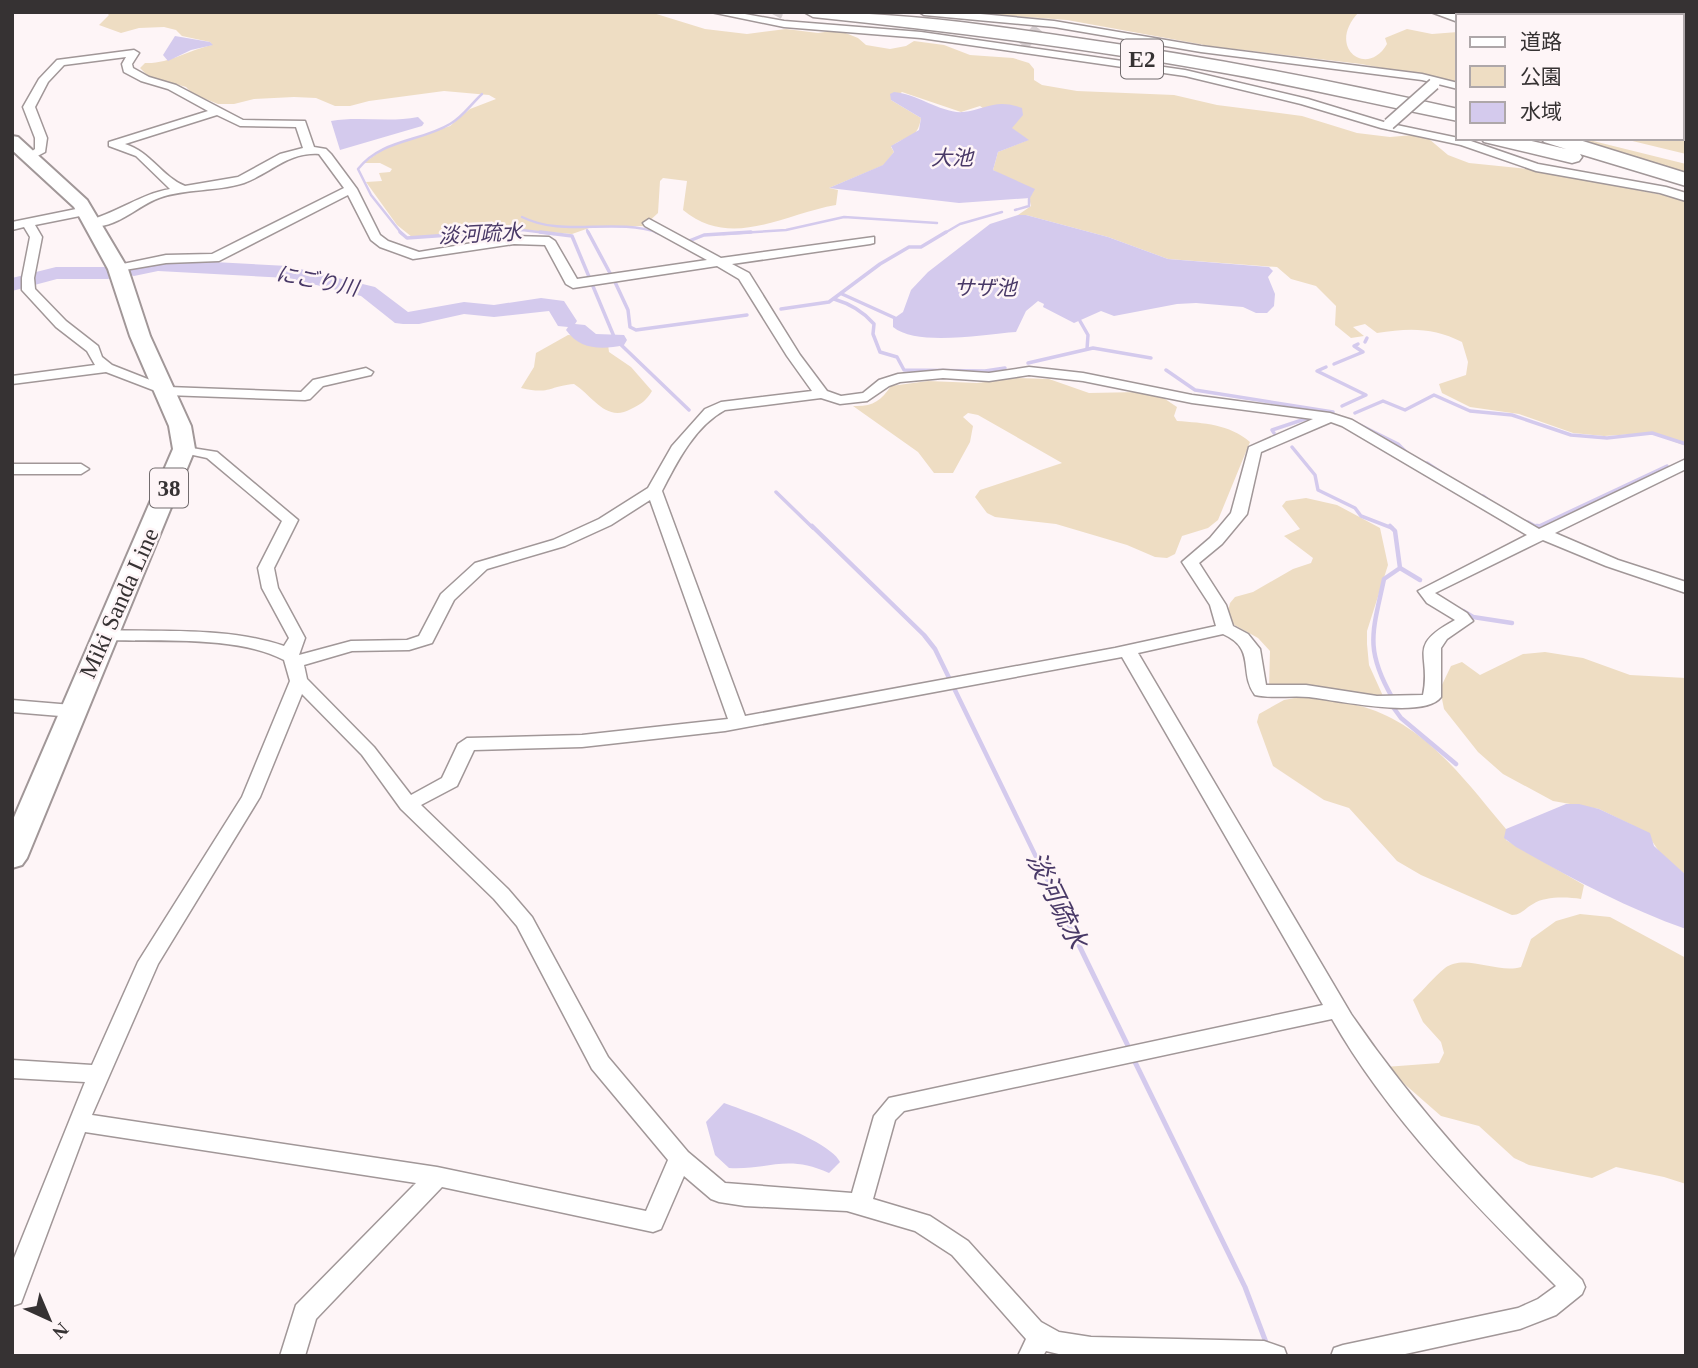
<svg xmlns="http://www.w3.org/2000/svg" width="1698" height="1368" font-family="'Times New Roman','Noto Sans JP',serif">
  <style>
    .green { fill: #eeddc3 }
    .water { fill: #d4caed }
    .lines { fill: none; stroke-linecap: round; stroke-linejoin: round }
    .stream-far3 { stroke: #d4caed; stroke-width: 2.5 }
    .stream-far2 { stroke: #d4caed; stroke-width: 3.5 }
    .stream-far1 { stroke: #d4caed; stroke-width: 4.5 }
    .stream { stroke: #d4caed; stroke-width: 5 }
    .river { fill: #d4caed; fill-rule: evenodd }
    .minor-tunnel { stroke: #d6ced0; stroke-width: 11; stroke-dasharray: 11 5; stroke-linecap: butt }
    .minor-casing { stroke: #a19798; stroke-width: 3 }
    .tertiary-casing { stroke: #a19798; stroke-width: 3 }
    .primary-casing { stroke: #a19798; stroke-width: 4 }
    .motorway-casing { stroke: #a19798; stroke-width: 3 }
    .minor { fill: #fff; fill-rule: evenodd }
    .tertiary { fill: #fff; fill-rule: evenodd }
    .primary { fill: #fff; fill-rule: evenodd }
    .motorway { fill: #fff; fill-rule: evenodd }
    .minor-bridge-casing { stroke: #a19798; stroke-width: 14; stroke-linecap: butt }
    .minor-bridge { stroke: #fff; stroke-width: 11 }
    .labels { text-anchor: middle; stroke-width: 5; stroke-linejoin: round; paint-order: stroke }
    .far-water-label { font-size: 21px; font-style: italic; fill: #493967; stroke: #fef5f7 }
    .shield { fill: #fef5f7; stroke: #726c6e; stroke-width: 2 }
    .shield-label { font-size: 23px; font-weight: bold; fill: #363233 }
    .street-label { font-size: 24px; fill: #363233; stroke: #fef5f7 }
    .water-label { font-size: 26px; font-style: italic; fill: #493967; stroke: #fef5f7 }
  </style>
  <rect width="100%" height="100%" fill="#fef5f7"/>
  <g class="green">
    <path d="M106,12H650L705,29L747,34L786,29L818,33L838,30L858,38L866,45L890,49L906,46L914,41L944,45L970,55L1013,58L1029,63L1034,69V80L1042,85L1077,91L1174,95L1217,105L1302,116L1357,133L1390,137L1413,135L1429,139L1448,155L1469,163L1528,169L1673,197L1686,201V446L1650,433L1604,436L1573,433L1519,414L1470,407L1442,393L1439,384L1466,375L1468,362L1462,342C1433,327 1408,328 1377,333L1365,324L1353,327L1364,336L1351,338L1335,325L1336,306L1316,286L1291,279L1277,267L1168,259L1108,237L1026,215H1018L1031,206L1029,198L1033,192L993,170L998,152L1028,140L980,106L961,112L902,92L891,100L921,118C917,142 906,134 891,147L894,152L884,165L829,188L838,190L836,205C783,214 732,250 683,210L687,181L663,178L660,181L658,213L644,226L592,227L572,234L515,229L412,237L397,225L366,182L382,181L379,173L390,172L392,169L380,163H364L385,148L450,126L470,109L496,99L489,95L444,91L369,101L350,106H335L316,98L294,97L254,99L234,104H218L193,94L186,87L148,76L140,68L145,63C169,64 189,50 212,45L210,42L182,36L176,30L164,27L139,28L121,33L99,25L109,15Z"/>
    <path d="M956,12H1359C1325,47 1367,79 1387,44L1385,38L1407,29L1432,34L1458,32V82L1361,64L1210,46L1067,20Z"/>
    <polygon points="1686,103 1686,154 1620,138 1682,138 1682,104"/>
    <polygon points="1561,138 1581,138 1686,164 1686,174"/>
    <path d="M568,335L607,337L609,352L631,367L652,391C646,401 641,404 631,409C606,423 593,396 574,384C549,386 550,395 521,388L534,367L536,353Z"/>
    <path d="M1017,378L1049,379L1089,393L1139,392L1159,395L1177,407L1174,416L1177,421C1204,423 1229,424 1250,442L1218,520L1208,528L1182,536L1175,554L1167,558L1155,557L1127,545L1056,524L995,517L987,513L975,497L980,490L1062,463L978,415L968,413L963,417L973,426L970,442L953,473H934L918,452L853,406C872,407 881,401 891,386L928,381L977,383Z"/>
    <polygon points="1306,498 1337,505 1380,528 1388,565 1367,631 1367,644 1369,665 1383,696 1348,693 1294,684 1269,689 1270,651 1258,638 1231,623 1227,616 1230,603 1235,597 1253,592 1293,569 1311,563 1313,558 1284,536 1300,529 1282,506 1286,501"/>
    <polygon points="1545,652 1583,658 1630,675 1686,678 1686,875 1662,856 1650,838 1632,825 1599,809 1553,801 1503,774 1478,752 1444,709 1440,689 1451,666 1462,662 1480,675 1523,654"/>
    <path d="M1306,696C1327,700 1350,702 1370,709C1429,729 1468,784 1506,829V840L1584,885L1581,899C1567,897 1545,896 1533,904C1525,908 1522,915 1512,915L1421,875L1397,861L1349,808L1324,800L1273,766L1257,722L1259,714L1284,700Z"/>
    <path d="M1580,914L1610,917L1686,958V1184L1664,1177L1616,1167L1592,1178L1529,1165L1514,1158L1479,1126L1441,1116L1385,1067L1439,1063L1444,1053L1441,1042L1423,1022L1413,1000C1424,989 1434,977 1445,968C1465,953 1497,974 1521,967L1531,939L1556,921Z"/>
  </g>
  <g class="water">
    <polygon points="175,36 210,42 213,45 191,50 168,61 163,55"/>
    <path d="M894,92C915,93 943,114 963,112C987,109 996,98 1022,108L1023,115L1012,128L1029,140L998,152L993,170L1035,189L1030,198L959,203L829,188L883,165L894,152L891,146L919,130L921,118L891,100L890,94Z"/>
    <path d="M418,117L424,123L422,126L340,150L331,121C360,116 389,123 418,117Z"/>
    <path d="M1018,215H1026L1108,237L1168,259L1269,267L1273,271L1268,277L1275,294L1274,306L1267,313H1256L1243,307L1196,303L1177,304L1114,316L1101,311L1074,323L1043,307L1044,304L1038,301L1026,311L1016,332C984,334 918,347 893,327V319L903,312L911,290L928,272L990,224Z"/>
    <path d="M1566,804H1579L1599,809L1650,833L1654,846L1686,875V929C1626,908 1571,878 1516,847L1504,838L1506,829Z"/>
    <path d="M724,1103C749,1112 831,1141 840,1162L829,1173C787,1154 769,1170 729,1168L715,1155L706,1122Z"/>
  </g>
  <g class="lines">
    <g class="stream-far3">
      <polyline points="1015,210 1029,206 1029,199"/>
      <path d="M522,217C564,238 613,217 659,233"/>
      <polyline points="587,230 589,234"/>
      <path d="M402,234L371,195L358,169C382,139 420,142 450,124C462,118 472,103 482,94"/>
      <polyline points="466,234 522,230 554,234"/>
      <polyline points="723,234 786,230 844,217 937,223"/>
      <polyline points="943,234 960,224 1002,212"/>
    </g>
    <g class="stream-far2">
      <polyline points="400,232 407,238 492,232"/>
      <polyline points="540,232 572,236 615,339 689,410"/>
      <polyline points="588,232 611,275"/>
      <polyline points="656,232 659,233"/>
      <polyline points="689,241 704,235 751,232"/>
      <polyline points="615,282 628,310 630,327 636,330 747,315"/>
      <polyline points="842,294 895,318"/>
      <path d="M834,299C851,304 863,311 874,324L873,334L880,352L897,357L904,370L985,371L1005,368"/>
      <polyline points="781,309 829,302 880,264 909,247 921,247 946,232"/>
      <polyline points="1080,321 1088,335 1087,349"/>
      <polyline points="1365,342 1367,338"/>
      <polyline points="1028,363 1093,348 1151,358"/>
      <polyline points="1334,364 1363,352 1354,346 1358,344"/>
      <polyline points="1326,367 1317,371 1366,395 1342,406"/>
      <polyline points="1166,370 1195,390 1333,412"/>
      <polyline points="1355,413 1383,401 1405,410 1434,395 1470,411 1512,415 1571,435 1607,438 1652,433 1686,444"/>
      <polyline points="1360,425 1398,444 1406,452"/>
      <polyline points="1274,433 1272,430 1311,417"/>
      <polyline points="1292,447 1315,475 1318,490 1355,508 1361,516 1392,528"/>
      <polyline points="1427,463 1448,477"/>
      <polyline points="776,492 813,528"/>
      <polyline points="1483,496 1492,503"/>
      <polyline points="1528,522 1537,527 1667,466"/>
    </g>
    <g class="stream-far1">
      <polyline points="812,526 924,635 935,649 1057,900"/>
      <path d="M1390,526L1395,531L1400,568L1384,579C1373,631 1364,648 1392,697"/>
      <polyline points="1536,526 1538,526"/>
      <polyline points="1400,568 1420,580"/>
      <polyline points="1463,611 1473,617 1512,623"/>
      <polyline points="1393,707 1401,718 1456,764"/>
    </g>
    <g class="stream">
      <polyline points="1056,898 1130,1050"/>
      <polyline points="1133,1058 1245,1287 1267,1345"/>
    </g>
    <g class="river">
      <path d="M158,259L288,266L375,287L408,312L464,302L494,305L541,298L564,301L577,321L575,324L585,325L596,334L624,335L627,340L624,345C602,350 580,350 566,330L568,327L558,326L549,311L494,317L464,314L419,324H403L395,323L361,296L288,278L158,271L134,276L127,274L124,270L127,266Z"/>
      <polygon points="56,267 108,267 115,269 118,273 115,277 108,279 57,279 12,291 12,278"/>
    </g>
    <g class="minor-tunnel">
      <polyline points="776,16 778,12"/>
      <polyline points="1023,46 1038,28"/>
    </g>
    <defs>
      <g id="minor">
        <polygon points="711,12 734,12 784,21 921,32 1185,70 1308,99 1387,123 1468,140 1538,164 1666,187 1686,193 1686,201 1660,193 1536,171 1461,145 1381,128 1301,104 1185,76 921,38 784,27"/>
        <polygon points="919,12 959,12 1054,21 1201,46 1422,74 1458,83 1458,89 1422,80 1201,52 1054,27 924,15"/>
        <path d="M134,50L139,53L132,64L133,68L149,77L176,85L243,120L305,121L314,147L326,149L331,154L357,189L380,235L388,241L419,252L514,236L549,237L555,241L577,279L707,260L645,226L643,223L649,219L721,258L874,237V243L870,244L732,264L749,273L800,355L827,391L841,396L863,393L879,380L898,374L943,370L989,373L1029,367L1083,373L1192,395L1330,413L1352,420L1539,529L1686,459V469L1555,533L1618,560L1686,582V593L1606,566L1543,540L1435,593L1467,613L1473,621L1447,639L1441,648V697C1424,720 1335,700 1309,697C1291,695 1272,699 1255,695C1238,672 1257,649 1223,634L1138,653L1351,1014C1418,1112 1497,1197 1582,1280L1585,1287L1582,1294L1556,1315L1520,1329L1396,1356H1331L1334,1348L1343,1345L1518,1308L1538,1299L1556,1286C1475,1205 1389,1119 1332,1019L904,1111L895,1120L873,1199L930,1216L968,1241L1041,1322L1059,1332L1091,1337L1264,1341L1284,1348L1287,1356H1067L1046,1351L1043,1356H1018L1026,1339L952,1255L915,1231L847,1211L745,1206L719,1202L711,1199L684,1176L661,1229L653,1232L442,1187L316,1319L305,1356H280L296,1305L416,1183L85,1132L24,1295L21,1303L12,1306V1263L85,1082L12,1078V1060L92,1065L138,962L242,797L290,681L284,660C236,635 159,642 105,640L97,635L105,630C163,632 229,627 284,646L289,638L262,588L258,568L282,521L207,458L179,452L177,449L179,446L217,452L298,520L274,568L278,588L305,638L299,655L351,641L407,640L419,636L441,594L475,563L553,540L599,519L648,488L672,446L705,409L721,402L812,391L787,356L739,279L717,266L573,288L566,284L545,245L514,244L413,259L380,247L371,240L348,195L219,261L166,263L113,272V266L166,255L212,254L344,188L319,154C288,152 271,173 244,183C217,192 186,188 159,198C137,206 115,230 90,226V220C118,212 141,194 170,189L136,156L109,146V142L208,111L168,89L141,81L124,72L122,64L126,57L64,65L48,82L35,107L47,138L45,152L30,160L24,157L35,149V138L23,107L39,79L57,60ZM217,115L240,126L296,127L303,148L280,154L238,177L185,186C161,176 151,152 125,144ZM1029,375L1083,381L1192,403L1313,419L1249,447L1231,513L1210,538L1182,562L1210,605L1216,626L1115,648L745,716L662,491C677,462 695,426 725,410L821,398L840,404L867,401L889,386L900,382L943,378L989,381ZM1331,422L1342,426L1527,535L1418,591L1427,603L1455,620C1405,647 1432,654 1423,695L1377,696L1306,685H1266L1260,649L1248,634L1233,626L1226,605L1199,563L1222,544L1247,514L1261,452ZM650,500L728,719L582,735L467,738L458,744L442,778L411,795L374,747L307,679L304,665L352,651L409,650L432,643L454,600L487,569L565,546L611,525ZM1122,657L1323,1005L889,1098L874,1116L852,1193L725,1183L688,1152L608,1057L532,917L508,889L421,805L457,786L474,750L582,747L725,731ZM302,694L362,755L401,809L494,899L517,926L592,1069L668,1160L646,1211L437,1167L92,1115L158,964L260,797Z"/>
        <polygon points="1682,55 1686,56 1686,63 1682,62"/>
        <polygon points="1686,83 1686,89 1682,90 1682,84"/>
        <polygon points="86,207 90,208 90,214 35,225 42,237 34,278 35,289 66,321 98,346 102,357 112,365 168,387 301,392 313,380 366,368 373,372 371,375 323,386 310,399 305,400 166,395 106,372 12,384 12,376 95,365 87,351 56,327 22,290 22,278 30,237 24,227 12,230 12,222"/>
        <polygon points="12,464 81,464 89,469 81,474 12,474"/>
        <polygon points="12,700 72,705 81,711 72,717 12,712"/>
      </g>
      <g id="tertiary">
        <polygon points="1431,12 1451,12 1462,16 1458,16 1458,22"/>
        <polygon points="1678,12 1686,12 1686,18"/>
        <polygon points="1686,34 1686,43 1682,44 1682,35"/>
      </g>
      <polygon id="primary" points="12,136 18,137 87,200 128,269 150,336 191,426 195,449 27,858 22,865 12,868 12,822 173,449 169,426 130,336 108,269 74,207 12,150"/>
      <g id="motorway">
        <path d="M804,12C898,12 991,25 1083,39C1209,57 1334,81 1458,109V121C1378,105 1299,86 1219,72C1084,48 949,31 813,17Z"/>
        <polygon points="1686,92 1686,104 1682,105 1682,93"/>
        <polygon points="1481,138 1519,138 1566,149 1544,142 1541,138 1573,138 1686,173 1686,186 1580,154 1582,157 1579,161 1572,163 1484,142"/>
      </g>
    </defs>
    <use href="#minor" class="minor-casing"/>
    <use href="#tertiary" class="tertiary-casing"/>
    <use href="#primary" class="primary-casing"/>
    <use href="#motorway" class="motorway-casing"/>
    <use href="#minor" class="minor"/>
    <use href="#tertiary" class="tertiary"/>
    <use href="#primary" class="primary"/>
    <use href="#motorway" class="motorway"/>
    <defs>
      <polyline id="minor-bridge" points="1389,124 1434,84"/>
    </defs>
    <use href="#minor-bridge" class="minor-bridge-casing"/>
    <use href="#minor-bridge" class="minor-bridge"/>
  </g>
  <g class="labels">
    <g class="far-water-label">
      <text x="952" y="165">大池</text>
      <text transform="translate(480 234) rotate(-3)" y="7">淡河疏水</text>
      <text transform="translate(317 281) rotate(11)" y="7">にごり川</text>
      <text x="985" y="295">サザ池</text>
    </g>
    <g class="shield">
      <rect x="1121" y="39.5" width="42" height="39" rx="5"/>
      <rect x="150" y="468.5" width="38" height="39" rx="5"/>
    </g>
    <g class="shield-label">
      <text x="1142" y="67">E2</text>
      <text x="169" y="496">38</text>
    </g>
    <g class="street-label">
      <text transform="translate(119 603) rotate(-66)" y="8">Miki Sanda Line</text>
    </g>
    <g class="water-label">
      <text transform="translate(1057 900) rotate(64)" y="9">淡河疏水</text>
    </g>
  </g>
  <rect width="1698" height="1368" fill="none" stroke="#363233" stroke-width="28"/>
  <rect x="1456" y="14" width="228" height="126" fill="#fef5f7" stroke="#aea7a9" stroke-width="2"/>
  <rect x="1470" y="37" width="35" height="10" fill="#ffffff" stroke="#aea7a9" stroke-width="2"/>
  <text x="1520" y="49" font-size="21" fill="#363233">道路</text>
  <rect x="1470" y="66" width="35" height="21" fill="#eeddc3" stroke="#aea7a9" stroke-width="2"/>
  <text x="1520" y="84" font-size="21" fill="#363233">公園</text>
  <rect x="1470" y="102" width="35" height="21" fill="#d4caed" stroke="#aea7a9" stroke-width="2"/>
  <text x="1520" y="119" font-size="21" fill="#363233">水域</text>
  <g transform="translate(49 1319) rotate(136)" stroke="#fef5f7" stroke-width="5" paint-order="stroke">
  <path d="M0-5L12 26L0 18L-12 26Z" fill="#363233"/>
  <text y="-10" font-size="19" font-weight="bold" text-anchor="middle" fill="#363233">N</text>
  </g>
</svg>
